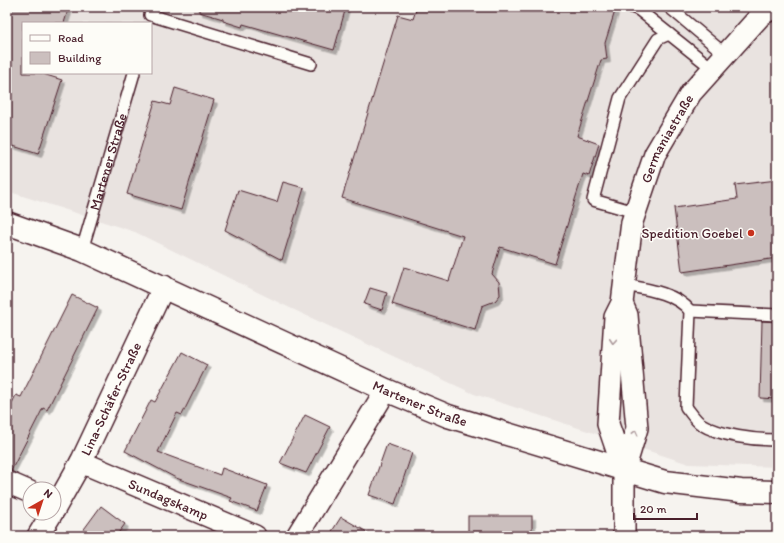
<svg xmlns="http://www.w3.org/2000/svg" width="784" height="543" font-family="Itim,sans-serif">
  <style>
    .built { fill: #e9e3e0; fill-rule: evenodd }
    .building { fill: #cbbfbe; stroke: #4a1f2b; filter: url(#shadow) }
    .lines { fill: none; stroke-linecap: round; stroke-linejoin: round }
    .service-casing { stroke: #4a1f2b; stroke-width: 14 }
    .minor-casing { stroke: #4a1f2b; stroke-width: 24 }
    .tertiary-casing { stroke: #4a1f2b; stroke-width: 25 }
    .service { stroke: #fdfcf7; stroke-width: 11 }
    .minor { stroke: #fdfcf7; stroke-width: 21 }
    .tertiary { stroke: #fdfcf7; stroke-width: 22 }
    .oneway { stroke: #ac999b }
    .poi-dot { fill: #c8321e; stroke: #fdfcf7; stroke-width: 1.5 }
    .labels { text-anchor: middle; stroke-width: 3; stroke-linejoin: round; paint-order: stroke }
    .street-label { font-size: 14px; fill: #4a1f2b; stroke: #fdfcf7 }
    .poi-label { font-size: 14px; fill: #4a1f2b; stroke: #fdfcf7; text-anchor: end }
  </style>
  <defs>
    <filter id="shadow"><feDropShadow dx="3.5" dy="3.5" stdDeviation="0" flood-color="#0004"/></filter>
  </defs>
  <rect width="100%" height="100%" fill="#f6f3ef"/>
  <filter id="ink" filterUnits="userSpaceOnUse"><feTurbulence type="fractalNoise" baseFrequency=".025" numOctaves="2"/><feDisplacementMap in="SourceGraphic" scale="8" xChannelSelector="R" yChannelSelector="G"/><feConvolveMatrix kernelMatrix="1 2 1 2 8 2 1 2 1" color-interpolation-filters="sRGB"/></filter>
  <g filter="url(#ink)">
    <path class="built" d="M7,7H777V467L689,464L474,394L288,307L135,232L7,191ZM23,23H151V73H23Z"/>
    <g class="building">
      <polygon points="7,7 69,7 64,23 23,23 23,73 40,73 62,80 38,154 7,144"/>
      <polygon points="199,7 346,7 334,50 243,24 242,27 223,21 223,19 199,12"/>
      <polygon points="417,7 603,7 615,11 605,43 607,59 601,60 577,136 599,144 589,176 583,174 555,264 500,247 492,274 499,282 500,295 495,301 482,306 475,330 392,304 404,267 449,281 463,236 342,198 398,15 413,19"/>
      <polygon points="175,88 214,100 181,210 127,194 155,101 170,105"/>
      <polygon points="777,180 777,258 682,272 674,208 737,199 735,185"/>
      <polygon points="283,182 304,188 282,260 225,230 238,190 277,202"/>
      <polygon points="370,288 387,293 382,310 364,304"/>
      <polygon points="72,295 98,308 47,410 43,408 11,471 7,470 7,413 16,395 21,397"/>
      <polygon points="762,321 777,322 777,399 760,398"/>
      <polygon points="182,352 207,365 182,415 177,413 158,452 220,475 222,468 267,485 257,511 230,501 232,498 176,478 125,451 151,400 155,402"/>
      <polygon points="305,415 330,427 306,473 280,463"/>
      <polygon points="387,444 412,453 395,504 369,495"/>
      <polygon points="101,506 125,524 116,536 79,536"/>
      <rect x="468" y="516" width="64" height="20"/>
      <polygon points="341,517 374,536 329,536"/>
    </g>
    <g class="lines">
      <defs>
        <g id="service">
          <polyline points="632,7 639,10 713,69"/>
          <polyline points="669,7 726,55"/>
          <polyline points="150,15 311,64"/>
          <polyline points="635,212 593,200 620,98 658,39 669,34"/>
          <path id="s1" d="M82,250L134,73"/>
          <path d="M624,285C646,289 676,293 690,311L686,407C691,413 695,420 701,424C720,436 755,440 777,440"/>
          <polyline points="690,311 777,315"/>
        </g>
        <g id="minor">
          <polyline points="623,306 627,315 637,428 624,471 624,536"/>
          <path id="s2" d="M81,462L255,536"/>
          <path id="s3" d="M624,471L608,424L615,317L622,303L632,222L655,154L691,93L761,15L775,7"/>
          <polyline points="7,482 30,492"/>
          <path id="s4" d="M54,510L81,462L164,286"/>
          <polyline points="38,536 52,513"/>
          <polyline points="297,536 386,390"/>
        </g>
        <g id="tertiary">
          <path id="s5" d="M7,223L82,250L386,390L448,416L665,482L741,491L777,492"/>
        </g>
      </defs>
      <use href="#service" class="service-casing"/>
      <use href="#minor" class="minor-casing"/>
      <use href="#tertiary" class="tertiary-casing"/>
      <use href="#service" class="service"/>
      <use href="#minor" class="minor"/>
      <use href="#tertiary" class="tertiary"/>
    </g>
    <defs><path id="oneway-chevron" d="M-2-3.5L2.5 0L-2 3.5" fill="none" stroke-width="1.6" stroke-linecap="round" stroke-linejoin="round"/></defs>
    <g class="oneway">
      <use href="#oneway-chevron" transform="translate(613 341) rotate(94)"/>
      <use href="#oneway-chevron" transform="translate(635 433) rotate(-76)"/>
    </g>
  </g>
  <circle class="poi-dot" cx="751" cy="233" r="4"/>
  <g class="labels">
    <g class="street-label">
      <text dy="5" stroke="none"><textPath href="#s3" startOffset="345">Germaniastraße</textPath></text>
      <text dy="5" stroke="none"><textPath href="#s1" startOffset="92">Martener Straße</textPath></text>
      <text dy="5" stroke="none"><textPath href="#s4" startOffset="125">Lina-Schäfer-Straße</textPath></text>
      <text dy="5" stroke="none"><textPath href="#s5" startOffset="451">Martener Straße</textPath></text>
      <text dy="5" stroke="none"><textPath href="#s2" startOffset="95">Sundagskamp</textPath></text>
    </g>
    <g class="poi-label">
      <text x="743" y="238">Spedition Goebel</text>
    </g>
  </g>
  <rect width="784" height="543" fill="none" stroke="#fdfcf7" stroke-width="24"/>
  <rect x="12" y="12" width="760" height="519" fill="none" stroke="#4a1f2b" stroke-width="1.5" filter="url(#ink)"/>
  <rect x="22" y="22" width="130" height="52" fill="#fdfcf7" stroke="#b5a4a5"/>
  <rect x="30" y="35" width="20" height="6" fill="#fdfcf7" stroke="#b5a4a5"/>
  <text x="58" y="42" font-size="12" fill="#4a1f2b">Road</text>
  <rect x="30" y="52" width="20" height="12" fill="#cbbfbe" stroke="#b5a4a5"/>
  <text x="58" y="62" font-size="12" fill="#4a1f2b">Building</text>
  <g transform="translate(42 501) rotate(39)"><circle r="19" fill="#fdfcf7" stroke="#b5a4a5"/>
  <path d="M0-3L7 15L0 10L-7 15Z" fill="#c8321e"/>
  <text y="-6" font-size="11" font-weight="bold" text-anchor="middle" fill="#4a1f2b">N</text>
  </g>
  <path d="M634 513v6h63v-6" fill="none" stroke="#4a1f2b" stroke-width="2"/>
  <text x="640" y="513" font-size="12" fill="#4a1f2b" stroke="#fdfcf7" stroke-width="3" paint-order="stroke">20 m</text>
</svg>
